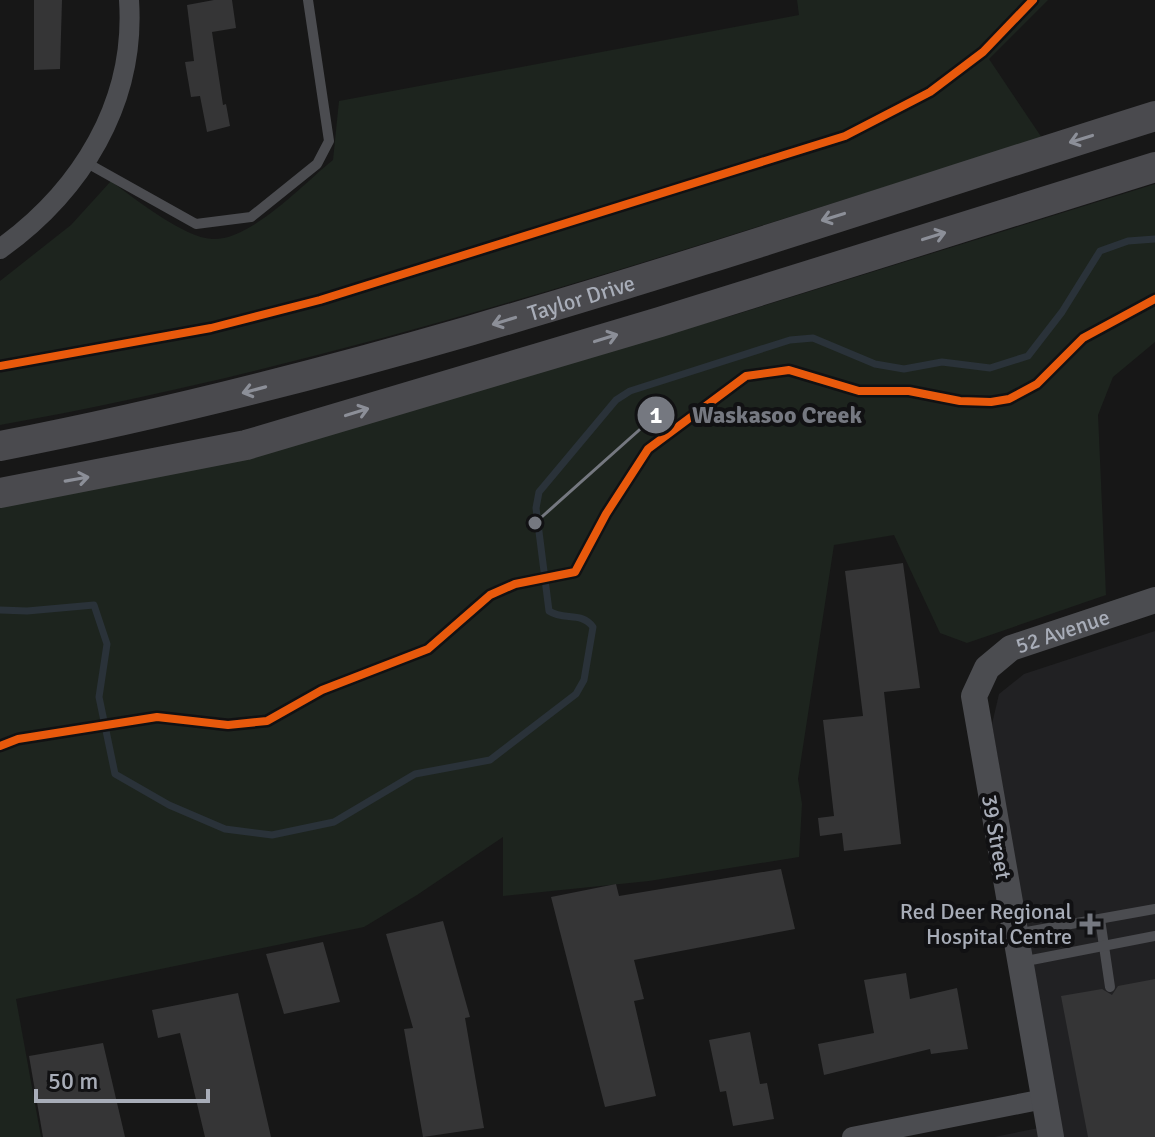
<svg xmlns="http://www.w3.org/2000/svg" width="1155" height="1137" font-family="Signika,sans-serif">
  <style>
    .built { fill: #212123 }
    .green { fill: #1d241e }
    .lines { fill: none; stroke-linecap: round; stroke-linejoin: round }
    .stream { stroke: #2a3239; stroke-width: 7 }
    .building { fill: #353536 }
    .service { stroke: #4b4c50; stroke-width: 10 }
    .minor { stroke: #4b4c50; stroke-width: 20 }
    .tertiary { stroke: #4b4c50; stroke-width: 26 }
    .secondary { stroke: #4a4a4e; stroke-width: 30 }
    .cycleway-casing { stroke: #111113; stroke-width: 13 }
    .cycleway { stroke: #e8590c; stroke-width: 8 }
    .oneway { stroke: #8c8f98 }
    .poi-dot { fill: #757880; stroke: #111113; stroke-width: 3 }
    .labels { text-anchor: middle; stroke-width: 8; stroke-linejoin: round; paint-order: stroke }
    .street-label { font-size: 22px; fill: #a8adb8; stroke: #111113 }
    .poi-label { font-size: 22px; fill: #a8adb8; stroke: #111113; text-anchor: end }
    .leader { fill: none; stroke: #757880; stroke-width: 3 }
    .callout-dot { fill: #757880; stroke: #111113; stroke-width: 3 }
    .mark-label { font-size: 24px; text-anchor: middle; font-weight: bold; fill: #fff }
    .callout-label { font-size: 24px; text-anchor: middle; font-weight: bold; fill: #757880; stroke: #111113; stroke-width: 8; stroke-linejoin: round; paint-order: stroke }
  </style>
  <rect width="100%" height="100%" fill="#171717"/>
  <polygon class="built" points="1155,631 1155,1137 994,1137 1059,1124 992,724 999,694 1024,674"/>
  <g class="green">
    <path d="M797,0H1048L989,59L1042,138C697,244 356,362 0,425V281L71,225L111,181C133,198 185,238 212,239C251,241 304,183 333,160L339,101L799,15Z"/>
    <polygon points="1155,184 1155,342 1113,377 1098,415 1106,595 967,643 940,633 894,535 834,545 798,779 802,804 799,857 649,881 503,896 503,837 417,895 364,927 16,999 41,1137 0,1137 0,504 189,468 731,316"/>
  </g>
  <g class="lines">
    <path class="stream" d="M0,610L27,611L94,605L107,644L99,697L115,774L169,805L225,829L272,835L334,822L415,774L490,760L576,694L584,680L593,627C581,611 564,621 549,611L536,508L539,492L616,400L630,391L790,340L813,338L875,364L904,369L942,362L990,368L1028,356L1062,312L1100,251L1128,241L1155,239"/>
  </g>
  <g class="building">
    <polygon points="34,0 62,0 60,69 34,70"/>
    <polygon points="214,0 232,0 236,28 212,32 223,105 226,104 230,126 207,132 200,96 191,97 185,62 194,61 187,5"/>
    <polygon points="903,563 920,688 884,692 901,844 844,851 842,833 820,836 818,818 834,816 823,720 863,716 845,571"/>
    <polygon points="781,869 795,929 634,960 644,999 634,1001 656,1096 605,1107 551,897 616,884 619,896"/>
    <polygon points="443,921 470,1017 465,1018 484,1128 423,1137 404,1029 413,1028 386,934"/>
    <polygon points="323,942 340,1002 284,1014 266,954"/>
    <polygon points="906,973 910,999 957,988 968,1049 931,1054 930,1049 824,1075 818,1044 874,1033 864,980"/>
    <polygon points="1155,979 1155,1137 1088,1137 1061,996 1102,989 1112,995 1118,986"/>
    <polygon points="238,993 271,1137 205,1137 180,1033 158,1038 152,1010"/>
    <polygon points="750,1032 760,1084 767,1083 774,1119 733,1126 726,1091 720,1092 709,1040"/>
    <polygon points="103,1043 125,1137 43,1137 29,1056"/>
  </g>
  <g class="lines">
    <g class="service">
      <polyline points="87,163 196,224 251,217 317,164 329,141 308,0"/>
      <polyline points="1100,919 1110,987"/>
      <polyline points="1015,934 1155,909"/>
      <polyline points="1021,962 1155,936"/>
    </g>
    <g class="minor">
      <path d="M0,249C81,191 136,103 129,0"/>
      <polyline points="852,1137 1044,1099"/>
    </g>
    <path class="tertiary" id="s1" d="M1051,1137L974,696L987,668L1011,648L1155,600"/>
    <g class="secondary">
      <path id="s2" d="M0,446C394,370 773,236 1155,116"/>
      <polyline points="0,493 246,445 660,322 1155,167"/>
    </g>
    <defs>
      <g id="cycleway">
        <polyline points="0,366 211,328 320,300 845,136 930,92 983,52 1033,0"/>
        <polyline points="0,746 18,739 157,717 228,725 267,721 322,690 428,649 490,595 515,584 575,572 606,514 648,449 746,376 789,370 859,391 909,391 960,401 991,402 1009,399 1037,384 1083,338 1155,299"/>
      </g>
    </defs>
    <use href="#cycleway" class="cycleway-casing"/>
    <use href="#cycleway" class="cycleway"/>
  </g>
  <defs><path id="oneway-shaft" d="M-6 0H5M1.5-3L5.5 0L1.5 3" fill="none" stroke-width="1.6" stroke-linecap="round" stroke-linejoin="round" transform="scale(2)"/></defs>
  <g class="oneway">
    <use href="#oneway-shaft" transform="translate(1081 139) rotate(163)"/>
    <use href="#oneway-shaft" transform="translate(833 217) rotate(163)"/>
    <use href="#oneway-shaft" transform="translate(934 236) rotate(-17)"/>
    <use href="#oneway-shaft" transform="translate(504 321) rotate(163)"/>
    <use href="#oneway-shaft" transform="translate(606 338) rotate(-17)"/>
    <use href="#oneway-shaft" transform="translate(254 390) rotate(165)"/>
    <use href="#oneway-shaft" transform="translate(357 412) rotate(-17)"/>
    <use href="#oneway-shaft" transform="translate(77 479) rotate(-10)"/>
  </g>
  <path class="poi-dot" d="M1086 912h8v8h8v8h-8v8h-8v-8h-8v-8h8z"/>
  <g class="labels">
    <g class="street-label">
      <text dy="8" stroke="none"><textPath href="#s2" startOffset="600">Taylor Drive</textPath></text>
      <text dy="8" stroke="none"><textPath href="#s1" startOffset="564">52 Avenue</textPath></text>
      <text transform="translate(997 837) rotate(80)" y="8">39 Street</text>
    </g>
    <g class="poi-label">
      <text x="1072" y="919">Red Deer Regional<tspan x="1072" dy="25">Hospital Centre</tspan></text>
    </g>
  </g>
  <path class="leader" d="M535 523L656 415"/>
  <g class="callout-dot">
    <circle cx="535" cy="523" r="8"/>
    <circle cx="656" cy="415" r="20"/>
  </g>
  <g class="mark-label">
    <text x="656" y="423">1</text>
  </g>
  <g class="callout-label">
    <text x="777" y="423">Waskasoo Creek</text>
  </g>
  <path d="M36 1089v12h172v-12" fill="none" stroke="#a8adb8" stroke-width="4"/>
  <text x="48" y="1089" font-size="24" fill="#a8adb8" stroke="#111113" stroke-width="6" paint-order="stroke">50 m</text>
</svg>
